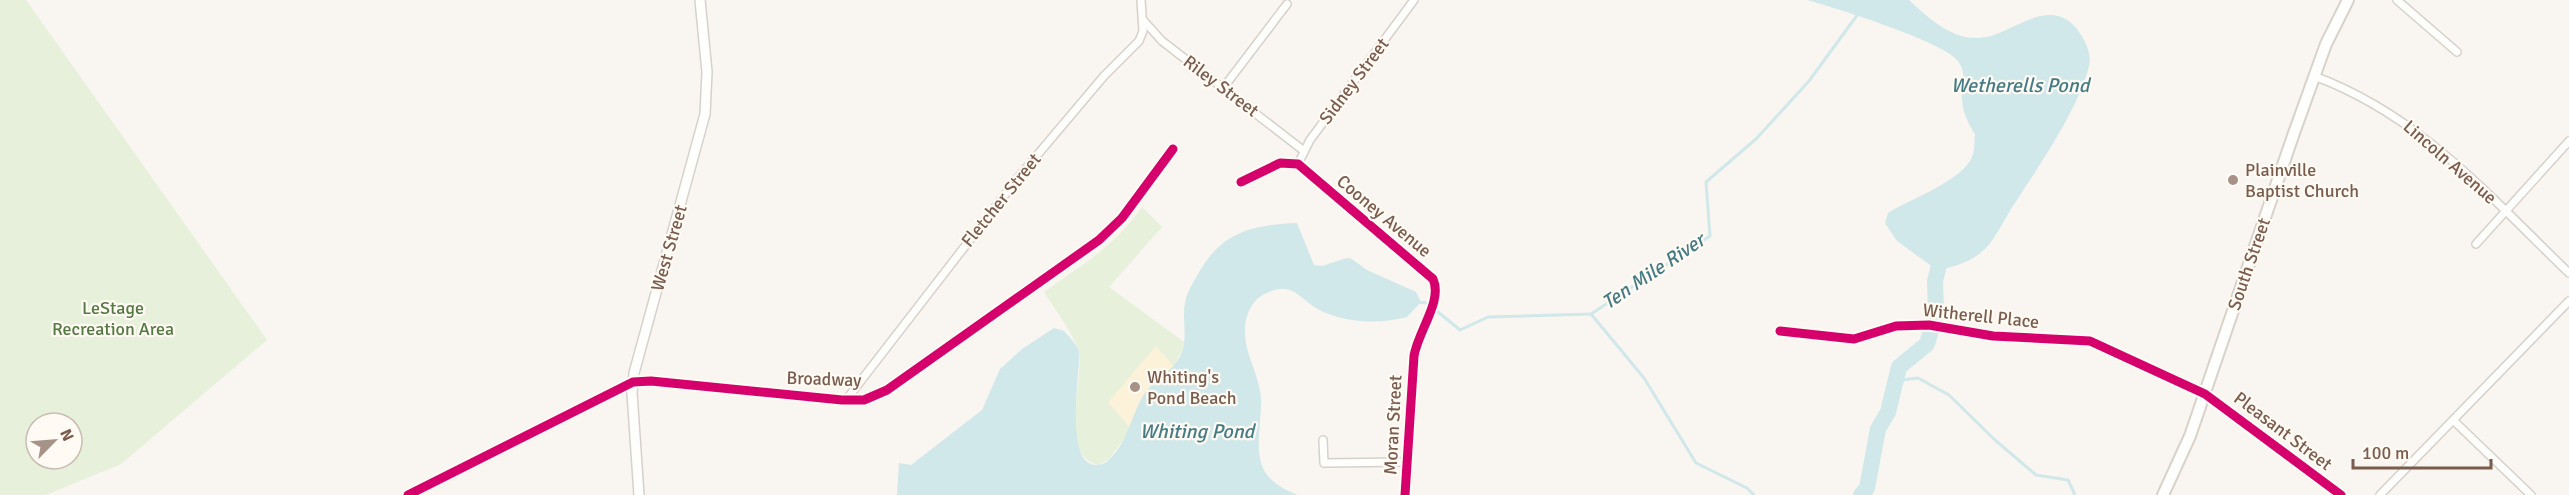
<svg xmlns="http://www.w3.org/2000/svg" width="2569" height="495" font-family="Signika,sans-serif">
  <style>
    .green { fill: #e7f0db; fill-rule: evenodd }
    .sand { fill: #fbf2d9 }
    .water { fill: #d0e8ea }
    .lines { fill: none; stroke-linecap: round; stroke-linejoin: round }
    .stream { stroke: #d0e8ea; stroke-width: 3 }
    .river { stroke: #d0e8ea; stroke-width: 16 }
    .minor-casing { stroke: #d7d1cb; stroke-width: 10 }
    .tertiary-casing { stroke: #d7d1cb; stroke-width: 12 }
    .secondary-casing { stroke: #d9d2cb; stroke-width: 14 }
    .minor { stroke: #fefefd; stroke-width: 7 }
    .tertiary { stroke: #fefefd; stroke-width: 9 }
    .secondary { stroke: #fefefd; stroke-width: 10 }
    .cycleway-casing { stroke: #fffaf3; stroke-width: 13 }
    .cycleway { stroke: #d6006c; stroke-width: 9 }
    .poi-dot { fill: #a69286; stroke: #fffaf3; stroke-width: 2 }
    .labels { text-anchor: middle; stroke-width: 4.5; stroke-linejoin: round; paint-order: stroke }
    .street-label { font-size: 18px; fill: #7a5c4d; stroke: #fffaf3 }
    .poi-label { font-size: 18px; fill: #7a5c4d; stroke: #fffaf3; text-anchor: start }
    .park-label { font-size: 18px; fill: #537a41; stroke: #fffaf3 }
    .water-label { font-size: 20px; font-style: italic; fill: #437c86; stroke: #fffaf3 }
  </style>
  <rect width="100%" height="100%" fill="#f9f5f0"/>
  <g class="green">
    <path d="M0,0H26L267,340L121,464L46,495H0ZM36,423H72V459H36Z"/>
    <path d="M1142,207L1162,227L1109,287L1184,342C1181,365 1126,436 1110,458L1099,465C1057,457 1084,381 1079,352C1077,339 1052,305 1044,292C1081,266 1116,245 1142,207Z"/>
  </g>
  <polygon class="sand" points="1156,346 1174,366 1143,397 1130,428 1108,402"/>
  <g class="water">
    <path d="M1807,0H1909C1927,17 1952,40 1979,38C2008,37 2042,0 2070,22C2081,31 2093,52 2089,66C2079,109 2035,172 2011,209C2003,222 1996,237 1986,248C1973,261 1955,267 1937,270L1897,241L1885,223L1888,213C1910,199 1962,181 1972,157C1975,151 1974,141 1975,134C1968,123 1963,113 1962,100C1961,85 1968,73 1957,60C1941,41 1836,8 1807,0Z"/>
    <path d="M1297,223L1314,265L1322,266L1347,258L1352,259L1367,270L1416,292L1421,302L1407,317C1381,324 1351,323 1326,313C1299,303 1295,276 1261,296C1250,303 1244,320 1245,332C1245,355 1260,376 1261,399C1262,421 1254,448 1263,468C1269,482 1285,490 1298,495H897L899,463L911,465L982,410L1000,369L1022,349L1054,328L1064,331C1068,336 1079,346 1079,353C1081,371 1060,481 1105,463C1130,444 1131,409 1148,389C1161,375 1178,368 1183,348C1187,333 1182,318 1185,303C1187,292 1193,283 1198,274C1221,232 1252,225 1297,223Z"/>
  </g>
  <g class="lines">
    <g class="stream">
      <polyline points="1418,302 1427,303 1460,330 1488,317 1591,314 1710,236 1706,182 1756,139 1809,81 1858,14"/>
      <polyline points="1591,314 1644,378 1696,463 1747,488 1754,495"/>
      <polyline points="1894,381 1918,378 1949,395 1995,440 2036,475 2068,480 2075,495"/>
    </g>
    <polyline class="river" points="1861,495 1867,488 1878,429 1888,412 1899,367 1927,344 1936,314 1935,281 1943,249"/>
    <defs>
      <g id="minor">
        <polyline points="2397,0 2457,52"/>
        <polyline points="1143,20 1162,41 1304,151"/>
        <path d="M2314,76C2420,115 2490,197 2569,273"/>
        <polyline points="1224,87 1287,4"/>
        <polyline points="1298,164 1310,140 1414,0"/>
        <path d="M1241,182L1280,163L1298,164L1433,279C1443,301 1418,331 1414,356L1405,495"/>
        <polyline points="2476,244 2569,141"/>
        <polyline points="1780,331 1854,339 1896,326 1929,325 1993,336 2090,341 2205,394 2341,495"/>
        <polyline points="633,382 651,381 842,400 864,400 887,390 1099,240 1122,218 1173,149"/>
        <polyline points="846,400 1017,179 1104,76 1139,41 1143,31 1141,0"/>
        <polyline points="2454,421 2531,495"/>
        <polyline points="1323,440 1324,463 1407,462"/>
        <polyline points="2380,495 2569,301"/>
      </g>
      <g id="tertiary">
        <polyline points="408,495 633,382"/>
        <polyline points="639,495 632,393 634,373 705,114 707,72 700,0"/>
      </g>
      <polyline id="secondary" points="2163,495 2190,436 2294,133 2326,44 2348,0"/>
    </defs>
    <use href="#minor" class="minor-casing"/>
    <use href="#tertiary" class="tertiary-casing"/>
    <use href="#secondary" class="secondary-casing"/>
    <use href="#minor" class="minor"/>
    <use href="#tertiary" class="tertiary"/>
    <use href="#secondary" class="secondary"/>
    <defs>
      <g id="cycleway">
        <path d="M1241,182L1280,163L1298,164L1433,279C1443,301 1418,331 1414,356L1405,495"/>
        <polyline points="1780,331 1854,339 1896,326 1929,325 1993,336 2090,341 2205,394 2341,495"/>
        <polyline points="408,495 633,382 651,381 842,400 864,400 887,390 1099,240 1122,218 1173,149"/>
      </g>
    </defs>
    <use href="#cycleway" class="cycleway-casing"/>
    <use href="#cycleway" class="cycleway"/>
  </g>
  <g class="poi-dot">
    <circle cx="2233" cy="180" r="6"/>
    <circle cx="1135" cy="387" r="6"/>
  </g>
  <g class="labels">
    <g class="street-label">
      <text transform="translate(1354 81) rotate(-53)" y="6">Sidney Street</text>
      <text transform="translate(1221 86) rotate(37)" y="6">Riley Street</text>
      <text transform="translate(2450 162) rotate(41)" y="6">Lincoln Avenue</text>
      <text transform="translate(1001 200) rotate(-51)" y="6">Fletcher Street</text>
      <text transform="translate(1384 216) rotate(40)" y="6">Cooney Avenue</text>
      <text transform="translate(669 248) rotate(-74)" y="6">West Street</text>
      <text transform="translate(2249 264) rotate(-71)" y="6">South Street</text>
      <text transform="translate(1981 316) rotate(6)" y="6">Witherell Place</text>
      <text transform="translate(824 379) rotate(2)" y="6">Broadway</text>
      <text transform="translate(1393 425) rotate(-87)" y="6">Moran Street</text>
      <text transform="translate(2283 431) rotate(37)" y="6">Pleasant Street</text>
    </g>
    <g class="poi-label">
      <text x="2245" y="176">Plainville<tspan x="2245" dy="21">Baptist Church</tspan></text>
      <text x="1147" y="383">Whiting's<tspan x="1147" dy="21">Pond Beach</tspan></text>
    </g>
    <g class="park-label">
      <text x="113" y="314">LeStage<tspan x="113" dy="21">Recreation Area</tspan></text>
    </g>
    <g class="water-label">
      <text x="2020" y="92">Wetherells Pond</text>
      <text transform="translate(1653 271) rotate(-34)" y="7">Ten Mile River</text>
      <text x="1197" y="438">Whiting Pond</text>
    </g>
  </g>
  <g transform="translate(54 441) rotate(65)"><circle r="28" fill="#fffaf3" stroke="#cabbb1" stroke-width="1.5"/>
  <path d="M0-4.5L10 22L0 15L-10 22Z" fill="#a69286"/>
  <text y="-9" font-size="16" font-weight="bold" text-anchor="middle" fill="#7a5c4d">N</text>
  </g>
  <path d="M2353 459v9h138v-9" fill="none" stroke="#7a5c4d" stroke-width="3"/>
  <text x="2362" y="459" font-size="18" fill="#7a5c4d" stroke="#fffaf3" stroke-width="4.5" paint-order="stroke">100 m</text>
</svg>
